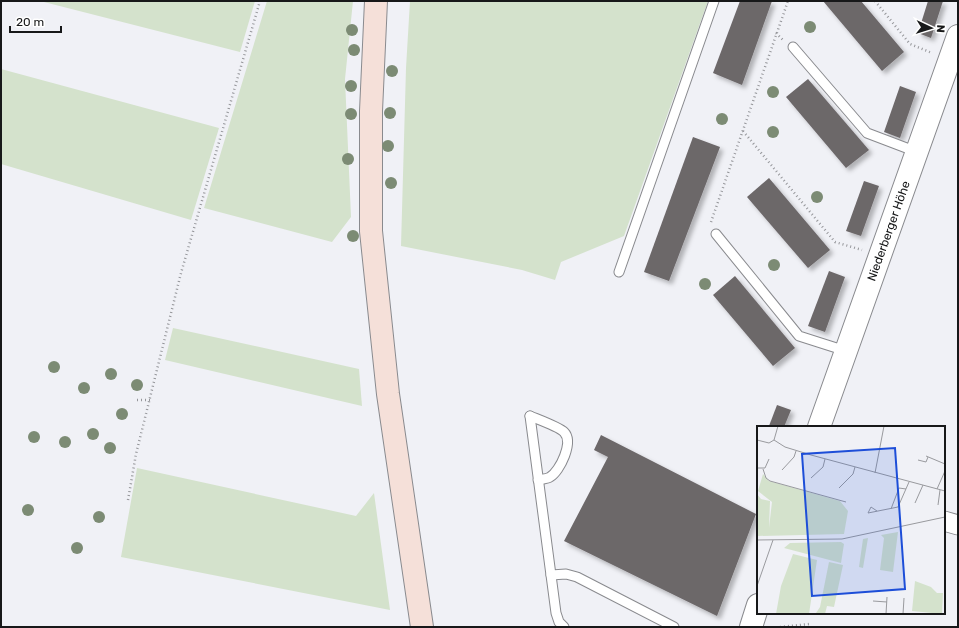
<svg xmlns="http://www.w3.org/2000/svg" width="959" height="628" font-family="Rubik,sans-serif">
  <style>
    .green { fill: #d4e2cc }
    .building { fill: #6c6769; filter: url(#shadow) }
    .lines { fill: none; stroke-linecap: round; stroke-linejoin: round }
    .service-casing { stroke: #898a8e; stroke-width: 11 }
    .minor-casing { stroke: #898a8e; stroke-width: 21 }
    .tertiary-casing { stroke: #898a8e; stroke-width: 24 }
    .secondary-casing { stroke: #898a8e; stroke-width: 24 }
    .path { stroke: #95969a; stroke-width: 2.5; stroke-dasharray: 1 3; stroke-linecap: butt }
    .service { stroke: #fff; stroke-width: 9 }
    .minor { stroke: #fff; stroke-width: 19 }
    .tertiary { stroke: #fff; stroke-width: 22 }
    .secondary { stroke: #f5e0d9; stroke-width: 22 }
    .tree { fill: #7c8b74 }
    .labels { text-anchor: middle; stroke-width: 3; stroke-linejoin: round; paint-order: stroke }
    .street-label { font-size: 12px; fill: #171819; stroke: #fff }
    .inset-road { fill: none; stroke: #999a9e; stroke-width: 1 }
    .view { fill: #1d4ed8; fill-opacity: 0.15; stroke: #1d4ed8; stroke-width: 2 }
    .inset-edge { fill: none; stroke: #171819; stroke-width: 2 }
  </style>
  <defs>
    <filter id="shadow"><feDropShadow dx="3.5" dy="3.5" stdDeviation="2" flood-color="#0004"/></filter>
  </defs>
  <rect width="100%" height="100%" fill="#f0f1f6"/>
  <g class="green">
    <polygon points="40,1 255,1 240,52"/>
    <polygon points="267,1 353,1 345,79 351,217 332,242 204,208"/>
    <polygon points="410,1 708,1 624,236 561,262 555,280 522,270 401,246 406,68"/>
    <polygon points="1,69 219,128 191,220 1,164"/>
    <polygon points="173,328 359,369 362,406 165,360"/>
    <polygon points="137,468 356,516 374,493 390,610 121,557"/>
  </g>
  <g class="building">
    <polygon points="740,1 772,1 742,85 713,73"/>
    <polygon points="823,1 861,1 904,52 882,71"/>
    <polygon points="928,1 943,1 931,38 918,33"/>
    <polygon points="808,79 869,150 846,168 786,97"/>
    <polygon points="900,86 916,92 900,138 884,132"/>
    <polygon points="693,137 720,147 669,281 644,272"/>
    <polygon points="769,178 830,250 808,268 747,197"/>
    <polygon points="864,181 879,186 861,236 846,231"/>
    <polygon points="829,271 845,277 825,332 808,326"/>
    <polygon points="735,276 795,348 773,366 713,295"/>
    <polygon points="777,405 791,410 784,427 769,426"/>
    <polygon points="601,435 756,514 717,616 564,541 608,457 594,450"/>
  </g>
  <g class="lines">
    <defs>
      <g id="service">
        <polyline points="793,47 867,133 917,152"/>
        <polyline points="716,234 799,336 846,351"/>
        <polyline points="619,272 714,1"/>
        <polyline points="530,416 556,613 559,622 564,627"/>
        <path d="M530,416C537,419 559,427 564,432C574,442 560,471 550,477C547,479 542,479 538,480"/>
        <polyline points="551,575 566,574 577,577 674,627"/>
      </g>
      <polyline id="minor" points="944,521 958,525"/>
      <g id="tertiary">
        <path id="s1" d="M819,427L958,36"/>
        <polyline points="751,627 758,605"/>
      </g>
      <polyline id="secondary" points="376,1 371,111 371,231 388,394 422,627"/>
    </defs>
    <use href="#service" class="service-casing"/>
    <use href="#minor" class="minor-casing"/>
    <use href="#tertiary" class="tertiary-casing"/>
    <use href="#secondary" class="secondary-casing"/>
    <g class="path">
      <polyline points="875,1 910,44 932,53"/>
      <polyline points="776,33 783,40"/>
      <polyline points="743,131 835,242 862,250"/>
      <polyline points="711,222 788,1"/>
      <polyline points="137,400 150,400"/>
      <polyline points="128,500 136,454 181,273 260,1"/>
      <polyline points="780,627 810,624"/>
    </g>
    <use href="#service" class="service"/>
    <use href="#minor" class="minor"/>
    <use href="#tertiary" class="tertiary"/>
    <use href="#secondary" class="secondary"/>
  </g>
  <g class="tree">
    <circle cx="810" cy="27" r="6"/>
    <circle cx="352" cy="30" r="6"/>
    <circle cx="354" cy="50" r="6"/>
    <circle cx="392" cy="71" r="6"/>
    <circle cx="351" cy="86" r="6"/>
    <circle cx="773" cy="92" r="6"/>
    <circle cx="390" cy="113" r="6"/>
    <circle cx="351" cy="114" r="6"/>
    <circle cx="722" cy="119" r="6"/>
    <circle cx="773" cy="132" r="6"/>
    <circle cx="388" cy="146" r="6"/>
    <circle cx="348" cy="159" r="6"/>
    <circle cx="391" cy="183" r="6"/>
    <circle cx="817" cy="197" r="6"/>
    <circle cx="353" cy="236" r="6"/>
    <circle cx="774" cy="265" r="6"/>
    <circle cx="705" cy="284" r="6"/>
    <circle cx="54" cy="367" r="6"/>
    <circle cx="111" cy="374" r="6"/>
    <circle cx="137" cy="385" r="6"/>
    <circle cx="84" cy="388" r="6"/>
    <circle cx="122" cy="414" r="6"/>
    <circle cx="93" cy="434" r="6"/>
    <circle cx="34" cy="437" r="6"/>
    <circle cx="65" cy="442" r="6"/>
    <circle cx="110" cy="448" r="6"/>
    <circle cx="28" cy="510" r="6"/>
    <circle cx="99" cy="517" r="6"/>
    <circle cx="77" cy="548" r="6"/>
  </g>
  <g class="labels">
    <g class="street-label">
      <text dy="4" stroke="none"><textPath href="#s1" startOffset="208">Niederberger Höhe</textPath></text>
    </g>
  </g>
  <g transform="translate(757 426)">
    <rect width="188" height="188" fill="#f0f1f6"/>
    <path d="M6,48L12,55L83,75L91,85L87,108L0,110V68L4,73L13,75L12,102L15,76L1,65ZM141,106L136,146L123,144L127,112L124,109ZM111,112L106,142L102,141L106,113ZM84,116L87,118L84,137L27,122L33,117ZM36,128L60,134L52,188H19L24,160ZM72,136L86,139L77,181L70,180L68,188L59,187L63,181ZM158,155L174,161L180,167H186L185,188L155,185Z" fill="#d4e2cc"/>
    <path class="inset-road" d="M0,14L12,17M17,14L21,0M12,17L17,14L28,21L54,29L188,65M169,30L188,38M161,34L169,36L171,31M0,42H8L12,33M6,43L9,52L13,55L89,76M25,44L37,31L39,25M118,47L127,0M54,52L66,41L68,33M82,62L96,48L98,41M180,63L188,45M158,77L166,59M181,79L183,64M134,83L142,62L149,63M111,87L141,81L152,56M111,87L114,81L120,85M0,114L85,113L188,91M0,160L16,114M116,175L130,176M129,188L130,171M146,188L147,172"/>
    <path class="view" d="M138,22L148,163L55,170L45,28Z"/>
    <rect width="188" height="188" class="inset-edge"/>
  </g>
  <rect width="959" height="628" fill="none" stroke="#171819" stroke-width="4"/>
  <g transform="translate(931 28) rotate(94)" stroke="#ffffff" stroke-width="3" paint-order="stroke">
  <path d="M0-3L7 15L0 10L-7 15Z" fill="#171819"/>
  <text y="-6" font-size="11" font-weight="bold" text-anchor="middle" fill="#171819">N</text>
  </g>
  <path d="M10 26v6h51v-6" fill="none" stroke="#171819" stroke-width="2"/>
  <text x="16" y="26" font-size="12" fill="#171819" stroke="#ffffff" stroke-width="3" paint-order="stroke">20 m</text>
</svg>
